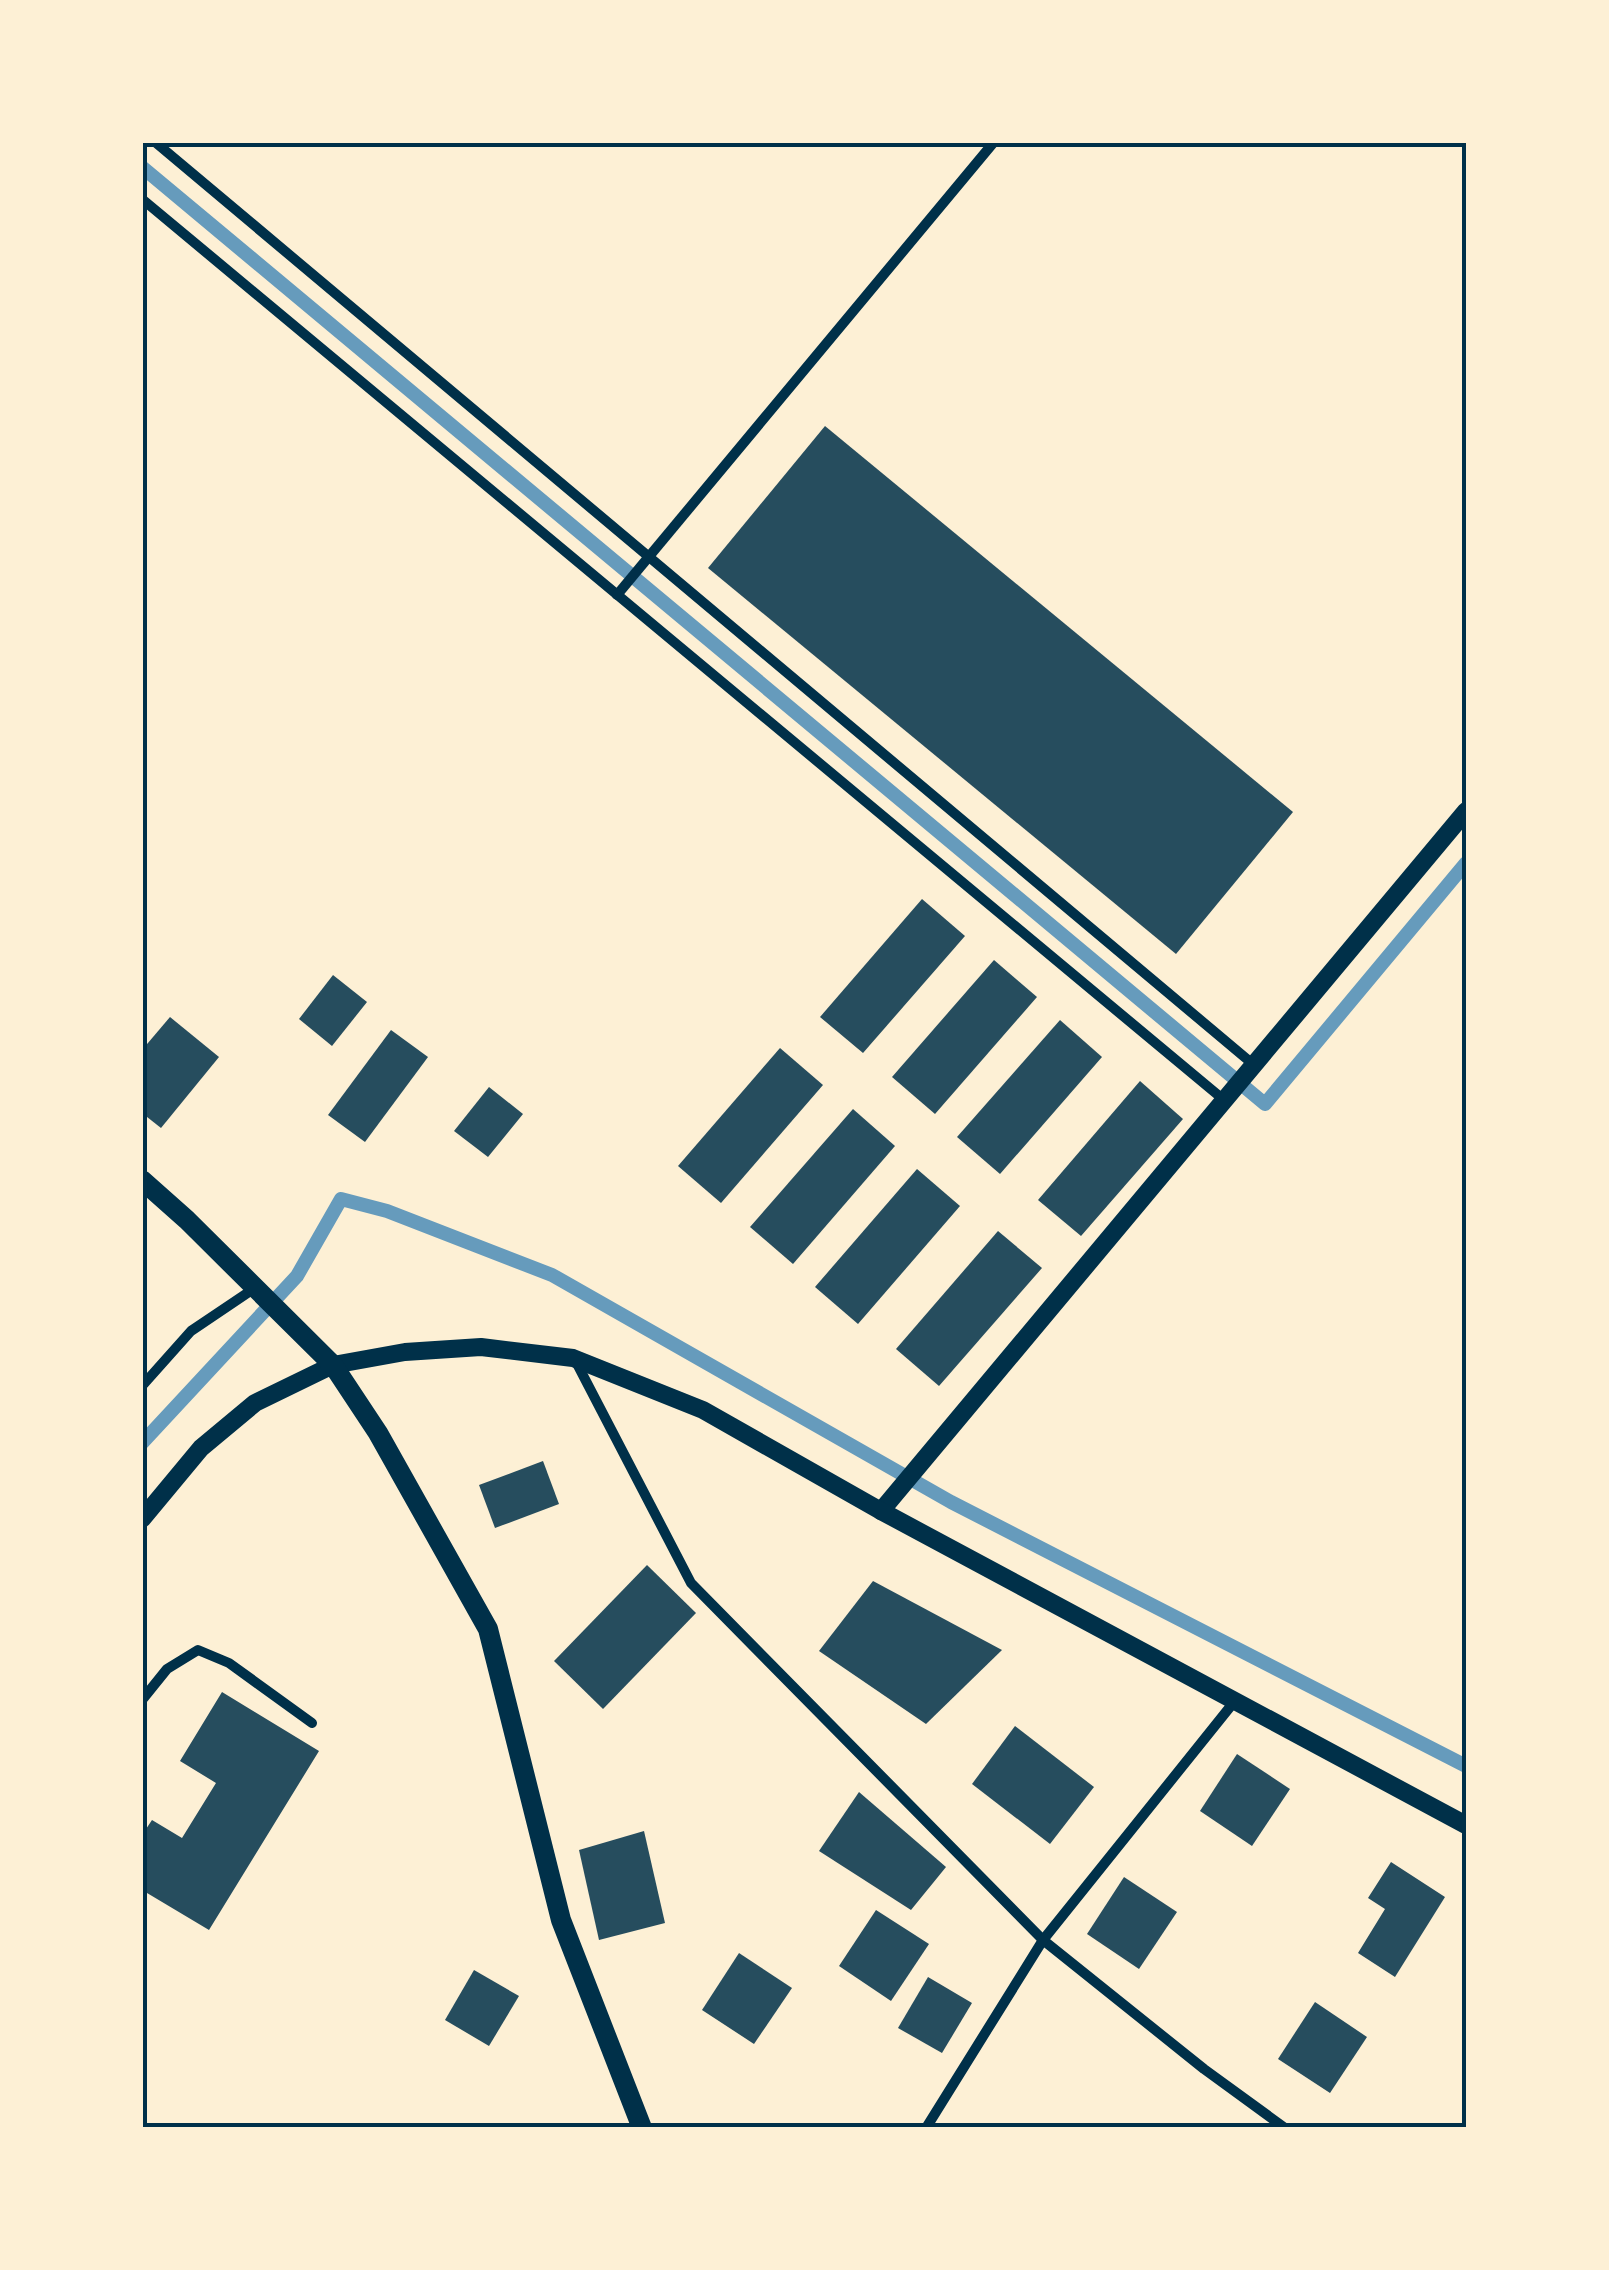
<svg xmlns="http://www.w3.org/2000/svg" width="1609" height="2270" font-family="Helvetica,sans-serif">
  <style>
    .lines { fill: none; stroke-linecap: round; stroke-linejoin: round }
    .stream { stroke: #669bbc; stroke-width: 14 }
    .building { fill: #264d5e }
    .minor { stroke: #003049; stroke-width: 10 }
    .tertiary { stroke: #003049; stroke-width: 18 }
    .secondary { stroke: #003049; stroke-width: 20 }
    .neatline { fill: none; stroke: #003049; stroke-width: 4 }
  </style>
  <rect width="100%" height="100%" fill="#fdf0d5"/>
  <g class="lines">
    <g class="stream">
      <polyline points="142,167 1265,1104 1466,863"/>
      <polyline points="142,1443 297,1276 341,1199 387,1211 552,1275 951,1502 1466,1766"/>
    </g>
  </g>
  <g class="building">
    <polygon points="825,426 1293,812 1176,954 708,568"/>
    <polygon points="922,899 965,936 863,1053 820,1017"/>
    <polygon points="994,960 1037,997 935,1114 892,1077"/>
    <polygon points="333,975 367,1002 332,1046 299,1019"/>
    <polygon points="170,1017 219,1057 161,1128 142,1113 142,1050"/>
    <polygon points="1060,1020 1102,1057 1000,1174 957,1137"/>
    <polygon points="391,1030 428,1057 365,1142 328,1115"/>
    <polygon points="780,1048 823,1085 721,1203 678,1166"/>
    <polygon points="1140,1081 1183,1119 1081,1236 1038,1200"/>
    <polygon points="489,1087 523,1114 488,1157 454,1131"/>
    <polygon points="853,1109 895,1146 793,1264 750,1227"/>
    <polygon points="917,1169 960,1206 858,1324 815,1287"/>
    <polygon points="998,1231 1042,1268 939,1386 896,1349"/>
    <polygon points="543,1461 559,1504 495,1528 479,1485"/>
    <polygon points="647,1565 696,1613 603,1709 554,1661"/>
    <polygon points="873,1581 1002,1650 926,1724 819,1651"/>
    <polygon points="222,1692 319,1751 209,1930 142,1890 142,1835 152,1820 182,1838 216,1783 180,1761"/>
    <polygon points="1015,1726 1094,1787 1050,1844 972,1784"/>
    <polygon points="1237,1754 1290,1789 1252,1846 1200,1811"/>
    <polygon points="859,1792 946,1867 911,1910 819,1851"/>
    <polygon points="644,1831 665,1923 599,1940 579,1850"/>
    <polygon points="1391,1862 1445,1897 1395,1977 1358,1953 1385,1909 1368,1898"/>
    <polygon points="1124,1877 1177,1912 1139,1969 1087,1934"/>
    <polygon points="876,1910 929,1944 891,2001 839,1966"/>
    <polygon points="739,1953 792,1988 754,2044 702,2010"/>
    <polygon points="474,1970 519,1996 489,2046 445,2020"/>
    <polygon points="928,1977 972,2003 942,2053 898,2028"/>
    <polygon points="1315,2002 1367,2037 1330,2093 1278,2059"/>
  </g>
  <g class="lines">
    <g class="minor">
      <polyline points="155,142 1254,1065"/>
      <polyline points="142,199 1224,1100"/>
      <polyline points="617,595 994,142"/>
      <polyline points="574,1358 691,1583 1043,1940 1204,2069 1285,2128"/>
      <polyline points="142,1386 191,1331 255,1288"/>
      <polyline points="142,1700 167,1669 198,1650 229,1663 312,1723"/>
      <polyline points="926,2128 1043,1940 1234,1702"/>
    </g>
    <g class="tertiary">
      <polyline points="881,1511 1466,811"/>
      <polyline points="142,1519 201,1448 255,1403 333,1365 405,1352 481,1347 573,1358 703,1410 881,1511 1466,1825"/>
    </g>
    <polyline class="secondary" points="142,1180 187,1220 333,1365 378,1433 488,1629 561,1920 642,2128"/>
  </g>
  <rect width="1609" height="2270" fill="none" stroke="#fdf0d5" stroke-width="290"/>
  <rect x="145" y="145" width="1319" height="1980" class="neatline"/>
</svg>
